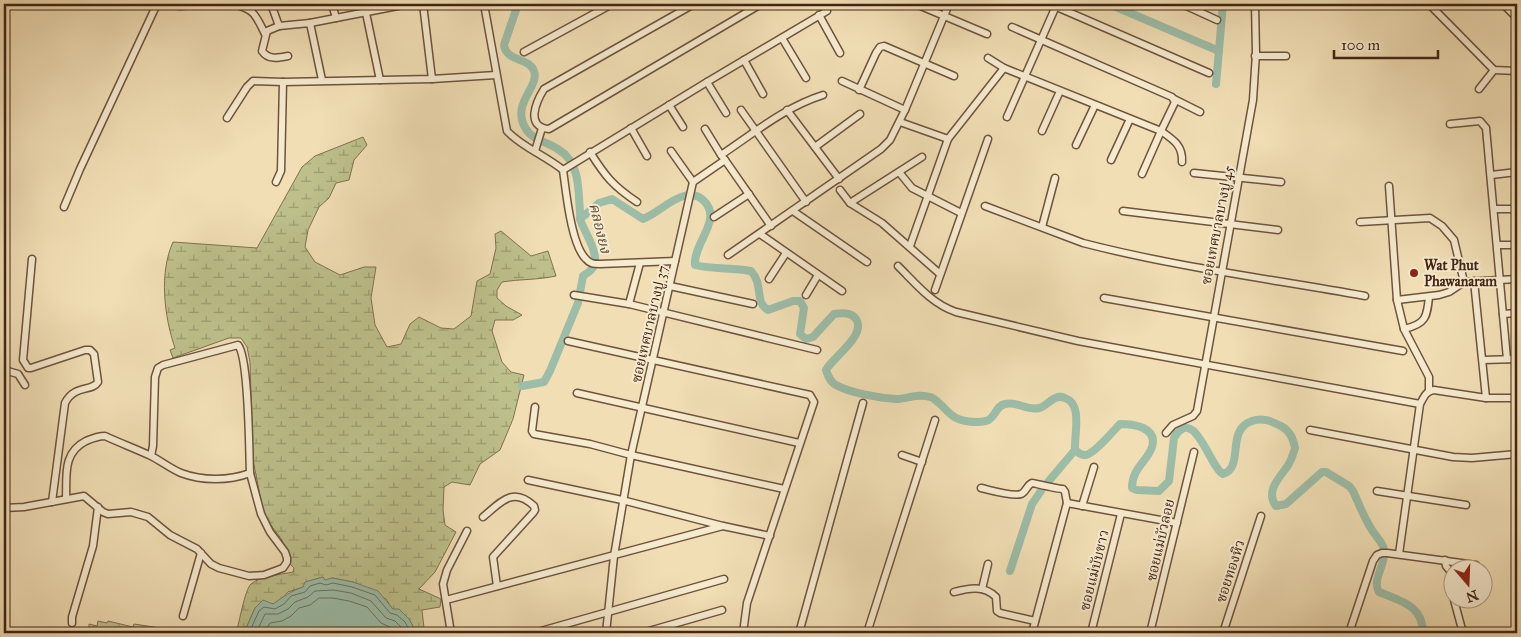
<svg xmlns="http://www.w3.org/2000/svg" width="1521" height="637" font-family="'IM FELL Great Primer','Noto Serif Thai',serif">
  <style>
    .wetland { fill: url(#wetland-marsh); stroke: #807250 }
    .water { fill: #9cbda8; stroke: #78806d }
    .lines { fill: none; stroke-linecap: round; stroke-linejoin: round }
    .shore { stroke: #6f715e; stroke-width: 1 }
    .canal { stroke: #9cbda8; stroke-width: 8 }
    .street-casing { stroke: #6e533d; stroke-width: 9 }
    .street { stroke: #f6eacf; stroke-width: 6 }
    .poi-dot { fill: #8f2418; stroke: #f6eacf; stroke-width: 2 }
    .labels { text-anchor: middle; stroke-width: 4; stroke-linejoin: round; paint-order: stroke }
    .street-label { font-size: 14px; fill: #422515; stroke: #f6eacf }
    .poi-label { font-size: 14px; font-weight: bold; fill: #422515; stroke: #f6eacf; text-anchor: start }
    .water-label { font-size: 15px; font-style: italic; fill: #584b3a; stroke: #f6eacf }
  </style>
  <defs>
    <pattern id="wetland-marsh" width="20" height="14" patternUnits="userSpaceOnUse" patternTransform="scale(1.25)"><rect width="20" height="14" fill="#bdc08b"/><path d="M1 5h8M5 5V1M11 12h8M15 12V8" fill="none" stroke="#9b9c70"/></pattern>
  </defs>
  <rect width="100%" height="100%" fill="#f1deb5"/>
  <filter id="stains"><feTurbulence type="fractalNoise" baseFrequency=".004" numOctaves="4"/><feColorMatrix values="0 0 0 0 .2 0 0 0 0 .09 0 0 0 0 .02 0 0 0 .5 -.17"/></filter>
  <radialGradient id="worn" r=".72"><stop offset=".6" stop-color="#630" stop-opacity="0"/><stop offset="1" stop-color="#630" stop-opacity=".3"/></radialGradient>
  <g class="wetland">
    <path d="M363,137L367,145L354,160L349,180L336,183L329,198L319,207L308,230L305,247L315,262L340,275L364,267H376L371,298L375,325L387,347L401,344L410,324L419,317L441,328L454,329L471,316L477,281L490,274L496,248L495,234L501,231L531,256L548,251L556,276C538,280 520,279 502,282L497,290V298L506,306L522,315L513,320H495L492,331L502,362L511,372L524,375L513,419L500,450L480,464L470,485L452,482L444,487L443,510L445,525L456,532L435,572L419,589L441,599L440,607L422,610L424,628L415,630L409,619L393,610L386,599L353,582L332,578L325,581L323,577L306,582L303,587L288,592L281,600L273,604L255,608L244,633H236C239,624 245,589 251,584C258,577 283,574 293,572L294,568L291,565L282,540L267,520L262,505L253,460L250,362L247,347L241,338H229L173,358L170,350L175,348C164,316 159,273 173,242L257,248L302,167L315,156Z"/>
    <polygon points="98,621 107,623 108,621 133,627 134,624 193,633 89,633 89,624 97,626"/>
  </g>
  <path class="water" d="M323,577L325,580L332,578L353,582L378,591L393,609H399L409,619L415,630L424,628L425,633H244L255,608L263,600L273,604C285,596 289,592 303,587L305,582Z"/>
  <g class="lines">
    <g class="shore">
      <polyline points="249,633 259,611 264,607 275,609 284,604 291,596 305,592 310,586 320,583 326,585 333,583 352,587 375,595 390,613 397,615 405,622 411,633"/>
      <polyline points="256,633 265,614 278,614 288,609 295,602 308,597 315,591 333,590 351,593 371,601 386,618 395,621 400,626 404,633"/>
      <polyline points="264,633 270,623 282,621 291,616 299,608 310,605 319,598 333,598 349,601 367,607 381,623 392,628 395,633"/>
    </g>
    <g class="canal">
      <path d="M518,4L504,45C506,62 529,57 534,71C540,87 510,104 526,129C534,143 556,142 569,159C580,175 578,192 580,211C580,215 580,218 581,222C586,234 596,249 595,262C594,269 589,272 583,276L578,303L550,371L544,382L522,386"/>
      <polyline points="1109,4 1219,51"/>
      <polyline points="1216,84 1223,4"/>
      <path d="M580,219L599,203L612,199L643,219C658,213 669,200 684,196C690,194 698,195 703,200C724,219 693,243 695,265C714,270 732,267 751,271C764,285 754,302 768,310L793,301H800L804,308L800,334L806,339L813,337L834,314C842,313 851,312 856,319C867,335 833,357 826,370C828,376 830,382 836,385C850,393 880,398 896,399C907,399 918,393 930,397C933,397 936,401 939,403C944,407 948,413 953,416C960,422 977,423 986,421C996,418 995,406 1005,404C1017,401 1027,411 1039,408C1048,406 1054,393 1065,398C1083,404 1074,435 1075,450C1078,452 1081,456 1086,455C1095,453 1113,431 1120,424C1133,424 1158,427 1152,447C1147,462 1132,468 1132,488L1137,490L1159,491L1169,481L1174,438C1194,403 1210,468 1223,474C1245,467 1225,430 1252,421C1262,417 1271,421 1281,426C1290,431 1293,438 1295,448C1293,455 1291,461 1287,467C1279,478 1265,492 1276,506L1286,504L1322,472H1326L1349,486L1353,491C1359,504 1364,518 1372,530C1376,537 1383,542 1384,550C1387,563 1371,580 1379,592C1400,601 1423,605 1423,633"/>
      <polyline points="1048,482 1075,450"/>
      <polyline points="1010,571 1032,504 1041,491"/>
    </g>
    <defs>
      <g id="street">
        <polyline points="176,4 179,6 213,4"/>
        <path d="M233,4C255,9 256,16 265,34"/>
        <polyline points="271,4 279,26 310,23 322,80"/>
        <polyline points="332,4 336,18"/>
        <polyline points="423,4 432,79"/>
        <path d="M484,4L507,131C522,147 546,156 563,170C566,191 571,245 586,259C590,264 594,264 600,264L675,261"/>
        <path d="M694,4L544,89C536,102 525,127 549,129L761,4"/>
        <polyline points="916,4 987,34"/>
        <polyline points="1050,4 1209,73"/>
        <polyline points="1182,4 1217,20"/>
        <polyline points="1429,4 1494,70 1517,71"/>
        <polyline points="1503,4 1517,18"/>
        <polyline points="366,13 380,80"/>
        <polyline points="819,15 840,53"/>
        <polyline points="310,23 408,4"/>
        <path d="M279,26L267,31L262,51C268,60 278,58 288,56"/>
        <polyline points="782,38 806,78"/>
        <polyline points="524,52 612,4"/>
        <polyline points="1255,56 1286,56"/>
        <polyline points="988,58 1004,68"/>
        <polyline points="744,60 763,94"/>
        <polyline points="842,81 905,110 949,4"/>
        <polyline points="707,82 726,113"/>
        <polyline points="1479,89 1494,70"/>
        <polyline points="859,90 876,53 880,47 884,46 954,76"/>
        <polyline points="1174,99 1200,112"/>
        <polyline points="669,105 683,127"/>
        <polyline points="741,110 806,202"/>
        <polyline points="787,110 839,179"/>
        <polyline points="1007,117 1056,6"/>
        <polyline points="227,118 247,87 253,81 283,82 432,79 496,75"/>
        <polyline points="900,122 948,139 1004,68 1161,131 1175,102 1172,97 1012,27"/>
        <polyline points="1450,124 1480,121 1486,128 1507,359"/>
        <polyline points="631,128 647,156"/>
        <polyline points="705,129 721,155"/>
        <polyline points="1042,131 1060,91"/>
        <polyline points="1076,145 1095,105"/>
        <polyline points="815,147 860,114"/>
        <polyline points="535,151 542,128"/>
        <polyline points="671,151 693,182"/>
        <path d="M590,152C605,176 613,186 637,202"/>
        <polyline points="725,160 771,226"/>
        <polyline points="1111,160 1130,119"/>
        <polyline points="563,170 707,82 827,11"/>
        <polyline points="899,172 912,188 961,213"/>
        <polyline points="1194,173 1281,182"/>
        <path d="M1142,174L1161,131C1174,140 1183,146 1182,162"/>
        <polyline points="1491,175 1517,172"/>
        <polyline points="276,182 281,171 283,82"/>
        <polyline points="1389,186 1397,300 1404,329 1429,377 1429,391"/>
        <polyline points="840,190 850,203 882,223 940,274"/>
        <polyline points="850,203 922,157"/>
        <path d="M985,206L1083,243C1176,267 1271,279 1365,296"/>
        <polyline points="64,207 80,169 157,4"/>
        <polyline points="1494,209 1517,209"/>
        <polyline points="793,211 867,262"/>
        <polyline points="1123,211 1278,230"/>
        <polyline points="714,217 749,194"/>
        <polyline points="1360,222 1430,218 1442,226 1454,240 1464,282"/>
        <polyline points="1042,227 1055,178"/>
        <polyline points="760,234 842,291"/>
        <polyline points="1498,245 1517,245"/>
        <polyline points="910,246 948,139"/>
        <polyline points="728,255 881,149 890,140 905,110"/>
        <path d="M32,259L23,360L28,368H31L85,350H90L94,354L98,382C92,392 75,384 65,403L52,502"/>
        <path d="M898,266C916,284 932,304 956,312L1078,341L1420,404"/>
        <polyline points="769,279 786,253"/>
        <polyline points="1474,281 1486,398"/>
        <polyline points="670,286 753,304"/>
        <polyline points="935,290 988,139"/>
        <polyline points="574,295 629,304 817,350"/>
        <polyline points="806,295 818,275"/>
        <polyline points="1104,298 1403,351"/>
        <polyline points="1397,300 1439,295 1449,292 1464,282 1517,279"/>
        <polyline points="629,304 640,263"/>
        <polyline points="1503,314 1517,313"/>
        <path d="M1404,329C1426,324 1427,317 1429,297"/>
        <polyline points="568,341 810,395 814,402 747,603 743,633"/>
        <polyline points="1483,360 1517,359"/>
        <polyline points="4,370 18,374 25,385"/>
        <polyline points="577,393 799,443"/>
        <polyline points="535,407 532,431 534,434 590,444 631,455 784,489"/>
        <polyline points="1310,430 1453,457 1472,458 1517,454"/>
        <polyline points="1166,433 1173,425 1193,416 1197,411 1253,100 1256,53 1255,4"/>
        <polyline points="902,455 922,462"/>
        <polyline points="528,480 622,500 723,526 770,536"/>
        <path d="M981,488C990,490 1013,497 1021,494C1026,492 1027,485 1032,483C1033,483 1057,489 1063,489L1065,492L1067,503L1032,633"/>
        <polyline points="1377,491 1466,505"/>
        <path d="M66,499C67,476 62,453 86,441C93,438 98,436 105,436C120,443 136,449 151,456C161,461 171,469 181,473C202,481 229,481 250,473C249,451 249,358 238,345L163,365L158,368L155,377L153,446L151,456"/>
        <polyline points="1067,503 1177,523"/>
        <polyline points="1082,506 1094,467"/>
        <polyline points="4,508 24,507 84,496 103,512 108,514 131,512 148,517 170,535 197,549 211,564 219,568 249,576 264,575 283,568 287,562 287,558 285,552 270,532 261,514 250,473"/>
        <path d="M483,517C501,502 513,486 534,506L535,510L533,513L493,557L497,586"/>
        <path d="M1399,554L1420,404C1424,397 1426,391 1434,390L1486,398H1517"/>
        <polyline points="1445,560 1446,566 1454,576"/>
        <polyline points="982,589 988,564"/>
        <path d="M954,592C969,588 984,585 996,597L997,611L1000,613L1035,621"/>
        <polyline points="446,600 723,526"/>
        <polyline points="1454,600 1463,633"/>
        <polyline points="183,616 201,553"/>
        <polyline points="72,623 72,617 93,546 98,507"/>
        <polyline points="451,633 443,584 447,570 467,531"/>
        <polyline points="534,633 724,579"/>
        <path d="M606,633L614,556L631,455L693,182L725,160L721,155C754,133 785,107 823,95"/>
        <polyline points="642,633 722,610"/>
        <polyline points="799,633 863,403"/>
        <polyline points="867,633 935,420"/>
        <polyline points="1091,633 1121,514"/>
        <polyline points="1150,633 1194,452"/>
        <polyline points="1223,633 1261,516"/>
        <polyline points="1349,633 1373,561 1377,555 1382,553 1387,553 1476,565"/>
      </g>
    </defs>
    <use href="#street" class="street-casing"/>
    <use href="#street" class="street"/>
  </g>
  <circle class="poi-dot" cx="1414" cy="273" r="5"/>
  <g class="labels">
    <g class="street-label">
      <text transform="translate(1217 225) rotate(-79)" y="5">ซอยเทศบาลบางปู 45</text>
      <text transform="translate(649 324) rotate(-77)" y="5">ซอยเทศบาลบางปู 37</text>
      <text transform="translate(1160 540) rotate(-77)" y="5">ซอยแม่บัวลอย</text>
      <text transform="translate(1094 570) rotate(-76)" y="5">ซอยแม่บับขาว</text>
      <text transform="translate(1230 571) rotate(-72)" y="5">ซอยทองหิว</text>
    </g>
    <g class="poi-label">
      <text x="1424" y="270">Wat Phut<tspan x="1424" dy="16">Phawanaram</tspan></text>
    </g>
    <g class="water-label">
      <text transform="translate(600 228) rotate(76)" y="5">คลองยง</text>
    </g>
  </g>
  <rect width="1521" height="637" fill="none" stroke="#f1deb5" stroke-width="20"/>
  <rect x="5" y="5" width="1511" height="627" fill="none" stroke="#422515" stroke-width="2.5"/>
  <rect x="10" y="10" width="1501" height="617" fill="none" stroke="#422515"/>
  <g transform="translate(1468 584) rotate(161)"><circle r="24" fill="#f6eacf" stroke="#ae9b85"/>
  <path d="M0-4L9 19L0 12L-9 19Z" fill="#8f2418"/>
  <text y="-8" font-size="14" font-weight="bold" text-anchor="middle" fill="#422515">N</text>
  </g>
  <path d="M1334 50v8h104v-8" fill="none" stroke="#422515" stroke-width="2.5"/>
  <text x="1341" y="50" font-size="15" fill="#422515" stroke="#f6eacf" stroke-width="4" paint-order="stroke">100 m</text>
  <rect width="100%" height="100%" filter="url(#stains)"/>
  <rect width="100%" height="100%" fill="url(#worn)"/>
</svg>
